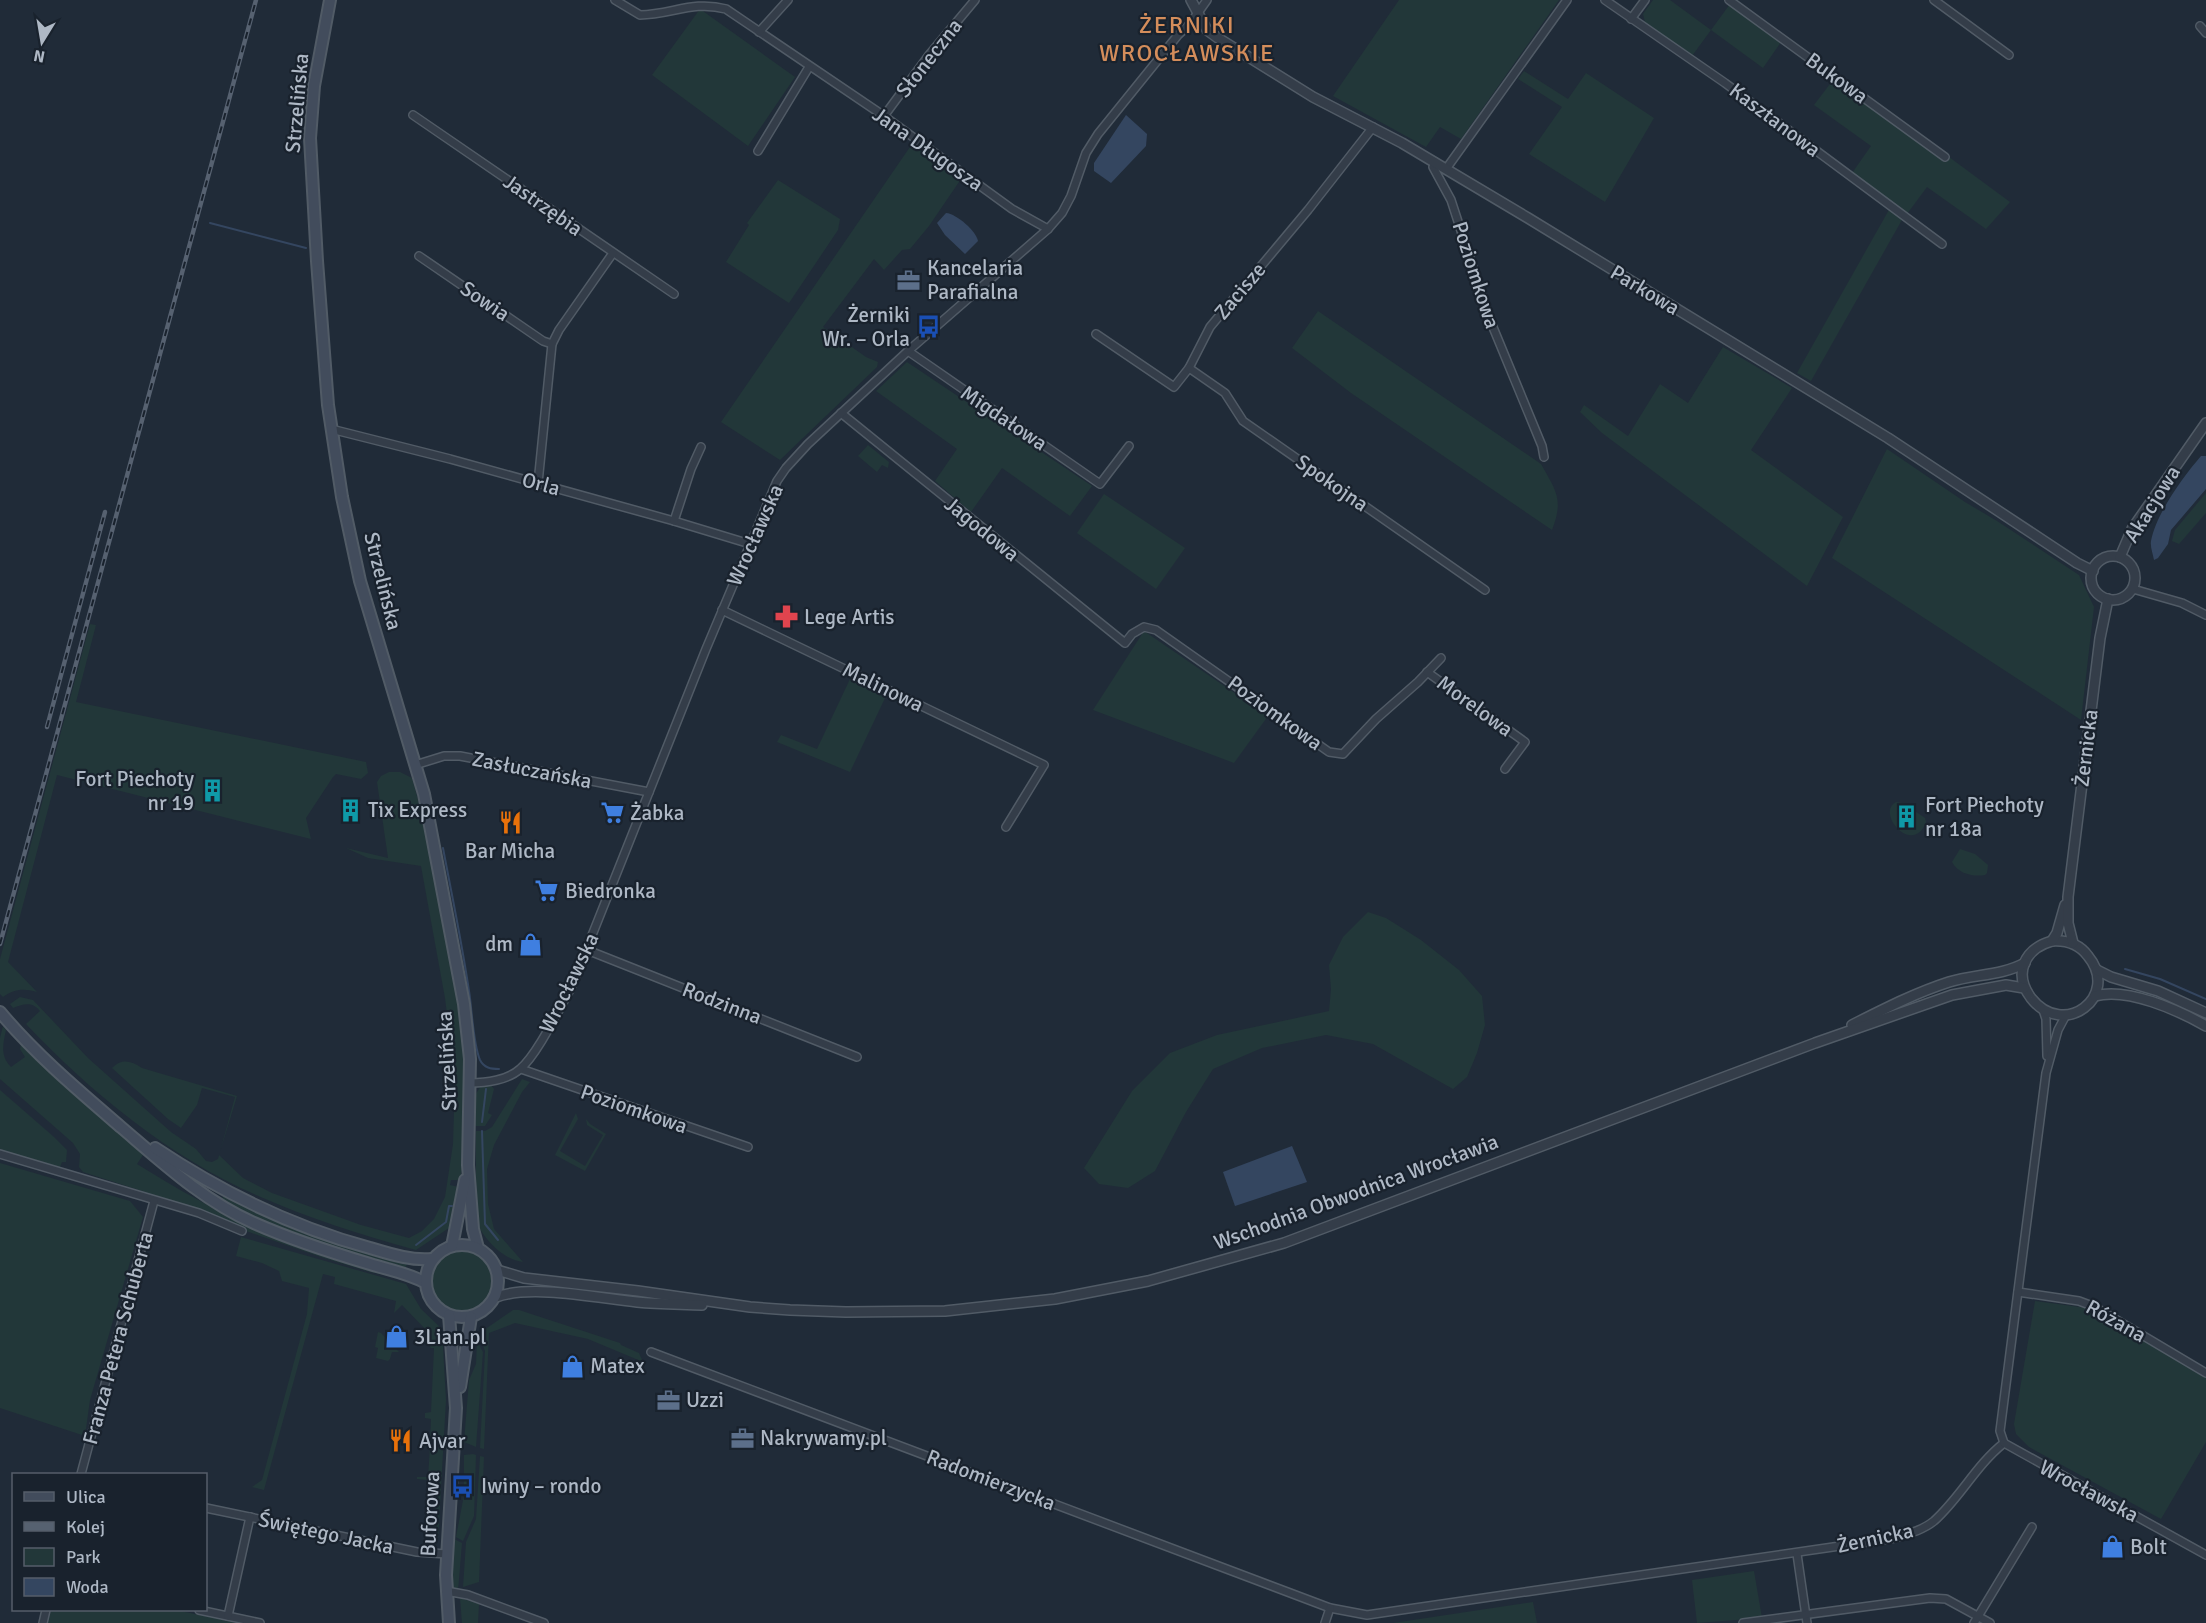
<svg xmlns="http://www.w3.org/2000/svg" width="2206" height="1623" font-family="Signika,sans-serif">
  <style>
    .green { fill: #223739 }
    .water { fill: #344660 }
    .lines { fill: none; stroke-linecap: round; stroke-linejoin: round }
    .stream { stroke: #344660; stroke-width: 2 }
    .minor-casing { stroke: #515b66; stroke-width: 10 }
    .tertiary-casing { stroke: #515b66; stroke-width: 12 }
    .secondary-casing { stroke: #515b66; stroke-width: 14 }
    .minor { stroke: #343d49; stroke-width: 7 }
    .tertiary { stroke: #343d49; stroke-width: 9 }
    .secondary { stroke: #424c5c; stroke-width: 10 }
    .rail-casing { stroke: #566170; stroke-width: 4.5 }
    .rail { stroke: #19222d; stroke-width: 2; stroke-dasharray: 7; stroke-linecap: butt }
    .labels { text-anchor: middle; stroke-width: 4.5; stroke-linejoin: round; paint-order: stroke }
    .street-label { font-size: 21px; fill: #aeb8c5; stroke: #19222d }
    .poi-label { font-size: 21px; fill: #aeb8c5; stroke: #19222d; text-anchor: start }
    .quarter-label { font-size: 24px; letter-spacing: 1.5px; fill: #d48d5b; stroke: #19222d }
  </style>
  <rect width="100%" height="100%" fill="#202b38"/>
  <g class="green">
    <polygon points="1399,0 1559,0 1461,139 1440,127 1426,147 1333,96"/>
    <polygon points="1653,0 1670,0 1711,30 1730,4 1781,42 1763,68 1711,30 1692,56 1645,22 1643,14"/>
    <polygon points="700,9 795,77 748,146 652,75"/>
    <polygon points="1524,71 1568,99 1586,73 1654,118 1605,202 1529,154 1562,107 1518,79"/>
    <polygon points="1833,80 1945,161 1949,157 2010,202 1986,229 1927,187 1907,214 1852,173 1871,146 1814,105"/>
    <polygon points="912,144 961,179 929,226 910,249 902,250 884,270 874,259 823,327 866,357 878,362 877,367 780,460 721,422"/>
    <polygon points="778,180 840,219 838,230 789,303 726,262 749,225 747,223"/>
    <polygon points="1890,208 1903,218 1811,381 1797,373"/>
    <path d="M1318,311L1541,464C1556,491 1564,499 1552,530L1351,393L1292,348Z"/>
    <polygon points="1723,347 1792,388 1751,450 1843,517 1807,586 1602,433 1580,412 1584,405 1628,436 1660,384 1688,403"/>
    <polygon points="907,362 1092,486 1070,516 1002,468 971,512 935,481 957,449 876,391"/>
    <polygon points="868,445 889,462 888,468 882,465 877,472 858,456"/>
    <polygon points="1887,449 1965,502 1997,521 2079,575 2094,607 2081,720 1832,558"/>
    <polygon points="2206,493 2206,513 2179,544 2172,541 2175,530"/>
    <polygon points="1104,494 1185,548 1156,589 1077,533"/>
    <path d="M90,624L96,625L76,702L366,762L368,773L361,779L336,774L333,777L306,818L311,839L57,775L8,962L37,992C23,988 14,989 3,997L0,994V959Z"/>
    <polygon points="1144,631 1268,716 1234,763 1093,710"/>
    <polygon points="850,679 886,696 850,772 777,742 781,735 817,749"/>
    <path d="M389,772H400L412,778L431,847L465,1040V1155L460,1180H451L450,1185L459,1187L452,1226L416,1250C361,1235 308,1218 256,1195C170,1157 90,1092 26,1024L40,1011C32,1001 23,1004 13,1008L10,1004L20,997L33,1000L88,1058L171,1132L196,1149L206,1161L212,1162L218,1159L235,1097L202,1088L197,1105L181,1128L168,1119L112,1068C122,1058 131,1061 142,1068L237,1096L219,1155L243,1178L272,1193L361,1225L409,1238L422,1231L434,1219L445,1197L453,1144L454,1111V1072L445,998L421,866L368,858L346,848L388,858L377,782L381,776Z"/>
    <path d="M1896,802L1903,803L1925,818L1926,822C1913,857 1875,813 1896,802Z"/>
    <path d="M1960,849L1975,854L1988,865L1987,873L1985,875C1972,877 1959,874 1952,862Z"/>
    <polygon points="1368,912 1386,918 1421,940 1459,970 1482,996 1485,1025 1477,1053 1467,1077 1453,1089 1373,1044 1326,1035 1262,1048 1213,1069 1186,1112 1155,1171 1128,1188 1099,1184 1084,1168 1132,1091 1170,1053 1217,1035 1329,1011 1331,989 1329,965 1343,937"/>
    <path d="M3,1026L6,1030C3,1044 0,1056 11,1067L25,1057L20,1049L21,1044L49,1072L161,1166L143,1155L137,1164C224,1219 303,1253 403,1279L370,1272L324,1258L246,1231L201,1210L83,1172L79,1167L80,1154L73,1143L0,1079V1038Z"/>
    <path d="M522,1079L530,1082L522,1092L494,1145L487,1169L488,1204L494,1229L523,1262C505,1260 489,1244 480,1229C475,1219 476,1146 476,1131H485L492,1127Z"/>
    <polygon points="491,1085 494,1089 488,1113 492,1115 485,1126 473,1126 475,1095 481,1086"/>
    <polygon points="0,1090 54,1137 67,1150 66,1162 62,1162 60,1167 0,1150"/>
    <polygon points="576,1113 578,1119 560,1151 585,1166 603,1135 587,1125 586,1119 590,1124 606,1134 585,1171 555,1155"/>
    <polygon points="0,1163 130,1201 143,1217 90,1400 85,1436 0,1408"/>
    <path d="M223,1196L289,1227L355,1249L407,1264L405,1269C343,1252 282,1234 226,1203L222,1200Z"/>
    <polygon points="241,1237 406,1284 421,1309 442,1329 446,1400 438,1541 434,1548 426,1547 429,1543 432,1512 427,1511 428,1480 417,1479 417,1477 428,1477 430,1447 418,1446 418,1443 430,1444 431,1419 425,1418 425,1413 431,1412 434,1348 431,1348 423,1337 428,1332 402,1305 394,1313 396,1301 334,1284 335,1277 323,1274 264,1490 252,1487 262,1480 307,1314 309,1288 282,1281 279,1271 262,1263 236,1256"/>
    <circle cx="462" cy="1281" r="30"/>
    <polygon points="2035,1301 2087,1308 2206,1377 2206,1442 2161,1519 2029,1447 2016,1434 2014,1424"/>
    <path d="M513,1310H519L620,1343L621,1345L639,1353L643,1362L588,1339L515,1323L489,1333L484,1449L480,1448L485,1351C482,1343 479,1338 484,1330Z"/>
    <polygon points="378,1332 381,1333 399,1352 392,1352 390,1359 388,1361 376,1358 378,1348 375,1347"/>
    <polygon points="477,1341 483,1352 476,1447 464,1442 469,1380 476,1364"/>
    <polygon points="473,1454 476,1455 474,1516 463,1541 456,1537 464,1495 464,1455"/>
    <polygon points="480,1456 484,1457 479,1582 463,1587 466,1542 476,1519"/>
    <polygon points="454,1539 462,1543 458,1591 452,1590"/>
    <polygon points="1754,1571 1762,1618 1697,1623 1692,1580"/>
    <polygon points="460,1598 479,1604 478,1623 462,1623"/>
    <polygon points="1533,1602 1537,1623 1393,1623"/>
    <polygon points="51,1610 176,1610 237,1623 48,1623"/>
  </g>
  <g class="water">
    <polygon points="1126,115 1147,134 1146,146 1111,183 1094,171 1094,163"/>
    <path d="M946,213C957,214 976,231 978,241L965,254L945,235L937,223Z"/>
    <path d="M2201,456H2206V489L2171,530L2168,544L2158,558L2154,560C2153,554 2150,547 2151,541C2156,514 2183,477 2201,456Z"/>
    <polygon points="1292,1146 1307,1182 1235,1206 1223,1172"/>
  </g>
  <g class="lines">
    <g class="stream">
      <polyline points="210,223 306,248"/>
      <path d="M443,848C452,896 462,943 469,991C472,1009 473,1044 480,1060C484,1068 491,1069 499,1069"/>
      <polyline points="2125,969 2160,979 2206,999"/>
      <polyline points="482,1122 486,1089"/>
      <polyline points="482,1131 485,1224 498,1240"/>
      <polyline points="416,1245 446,1222 449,1206 452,1206"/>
    </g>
    <defs>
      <g id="minor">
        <path d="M615,0L640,15C671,15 693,0 726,9L884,116L1012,209L1048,229"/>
        <polyline points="1605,0 1725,83 1942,244"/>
        <polyline points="1729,0 1945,157"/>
        <polyline points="1934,0 2009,55"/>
        <polyline points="1631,19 1645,0"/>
        <polyline points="2200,26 2206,33"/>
        <polyline points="759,32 788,0"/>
        <polyline points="413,115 674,294"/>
        <polyline points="884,116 929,55 975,0"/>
        <polyline points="758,151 809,67"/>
        <polyline points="1435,162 1433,167 1451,200 1490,320 1542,446 1544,457"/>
        <polyline points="1446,169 1567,0"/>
        <polyline points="419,256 543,341 552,344"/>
        <polyline points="1096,334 1174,387 1189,368 1210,327 1308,210 1373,127"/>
        <polyline points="908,351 1100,484 1129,446"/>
        <polyline points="1189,368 1225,393 1243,421 1485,590"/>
        <polyline points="841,413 1125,643 1132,634 1144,627 1156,630 1329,752 1343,754 1376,719 1418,682 1441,658"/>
        <polyline points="331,429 450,459 674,521 750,544"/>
        <polyline points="538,483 552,344 559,330 613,253"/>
        <polyline points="674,521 691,469 701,447"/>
        <polyline points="2133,589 2182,603 2206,615"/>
        <polyline points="722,610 1044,765 1006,827"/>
        <polyline points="1427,672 1525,742 1505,769"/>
        <polyline points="415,765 444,756 460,756 649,792"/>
        <polyline points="587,950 857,1057"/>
        <polyline points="2043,1010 2046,1019 2047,1056"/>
        <polyline points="521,1069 748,1147"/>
        <path d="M470,1083C486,1083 508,1080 520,1069C537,1055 559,1009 571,988L706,649L777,481L786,468L808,444L908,351L1048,229L1062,213L1071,196L1086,153L1098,134L1178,35L1190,24L1207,0"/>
        <polyline points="0,1154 199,1213 242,1231"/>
        <polyline points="2018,1292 2079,1301 2095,1307 2206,1373"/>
        <path d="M651,1352L1330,1608L1367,1615L1895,1538C1908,1534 1923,1530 1934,1521C1960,1498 1976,1465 2004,1443"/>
        <polyline points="2004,1443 2000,1431 2046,1073 2058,1030 2066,1015"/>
        <polyline points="2004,1443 2206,1555"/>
        <polyline points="81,1474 154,1201"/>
        <polyline points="206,1508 417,1552 447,1554"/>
        <polyline points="1797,1554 1807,1623"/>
        <polyline points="446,1591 468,1595 544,1623"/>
        <polyline points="199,1610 260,1623"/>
        <polyline points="228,1616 250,1517"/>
        <polyline points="43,1623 46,1610"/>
        <polyline points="1325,1623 1330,1608"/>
        <polyline points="1743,1623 1930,1598 1946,1599 1990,1623"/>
        <polyline points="1974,1623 2032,1527"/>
      </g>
      <g id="tertiary">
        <polyline points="1191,0 1207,30 1218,38 1313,97 1402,143 1528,218 1888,438 2077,563 2093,571"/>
        <circle cx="2113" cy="578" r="22"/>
        <polyline points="2120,557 2132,529 2206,423"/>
        <path d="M2052,941C2067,940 2079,944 2088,956C2121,996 2064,1040 2031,998C2013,974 2024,949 2052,941Z"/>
        <polyline points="2052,941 2057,933 2065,905"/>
        <polyline points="2073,943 2068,923 2068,897 2100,638 2108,599"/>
        <polyline points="2097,970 2111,977 2158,991 2206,1013"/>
        <path d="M2095,996C2127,987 2178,1010 2206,1026"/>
        <path d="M1852,1025C1884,1009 1915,993 1949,982C1974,974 2001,976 2025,963"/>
        <polyline points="497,1270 524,1278 638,1291 750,1307 790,1310 846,1312 945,1311 1055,1299 1148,1281 1284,1243 1815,1043 1952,995 2006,985 2024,988"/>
        <path d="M496,1297C532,1284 598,1298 637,1302C659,1304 680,1304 702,1305"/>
      </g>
      <g id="secondary">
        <polyline points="330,0 314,86 310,138 317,261 328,405 342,497 360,581 424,794 464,1004 470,1059 468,1165 473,1229 478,1248"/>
        <path d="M0,1012C36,1055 79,1091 122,1128C163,1163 204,1201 254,1223C292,1240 330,1252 370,1264C389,1270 408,1273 426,1283"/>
        <path d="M155,1148C221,1192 292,1227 370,1248C390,1254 411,1261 432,1259"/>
        <circle cx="462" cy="1281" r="36"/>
        <polyline points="452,1246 465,1180"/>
        <polyline points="460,1387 471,1317"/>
        <polyline points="449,1623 446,1575 456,1408 449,1315"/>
      </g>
    </defs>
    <use href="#minor" class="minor-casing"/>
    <use href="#tertiary" class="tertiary-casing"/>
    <use href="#secondary" class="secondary-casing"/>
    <use href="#minor" class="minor"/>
    <use href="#tertiary" class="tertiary"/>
    <use href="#secondary" class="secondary"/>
    <defs>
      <g id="rail">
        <polyline points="47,727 105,512"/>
        <polyline points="0,944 256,0"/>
      </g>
    </defs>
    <use href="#rail" class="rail-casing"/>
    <use href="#rail" class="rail"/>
  </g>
  <defs>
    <symbol id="office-bare" viewBox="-9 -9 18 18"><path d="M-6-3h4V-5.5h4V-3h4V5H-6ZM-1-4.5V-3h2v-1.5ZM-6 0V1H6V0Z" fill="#5c6f8a" stroke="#19222d" stroke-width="2.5" paint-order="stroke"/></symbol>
    <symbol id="bus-bare" viewBox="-9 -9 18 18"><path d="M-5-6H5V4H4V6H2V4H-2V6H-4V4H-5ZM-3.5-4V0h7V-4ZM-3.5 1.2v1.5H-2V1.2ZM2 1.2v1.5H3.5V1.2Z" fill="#1a4fb4" stroke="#19222d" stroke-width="2.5" paint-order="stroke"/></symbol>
    <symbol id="pharmacy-bare" viewBox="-9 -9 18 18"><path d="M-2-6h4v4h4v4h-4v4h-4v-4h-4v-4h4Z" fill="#e0444e" stroke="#19222d" stroke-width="2.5" paint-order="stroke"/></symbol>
    <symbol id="building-bare" viewBox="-9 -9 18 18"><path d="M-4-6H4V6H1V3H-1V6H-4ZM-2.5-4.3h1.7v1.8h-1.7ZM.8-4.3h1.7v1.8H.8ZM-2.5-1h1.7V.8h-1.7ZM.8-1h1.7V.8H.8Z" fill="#0f9aa8" stroke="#19222d" stroke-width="2.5" paint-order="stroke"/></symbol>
    <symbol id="supermarket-bare" viewBox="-9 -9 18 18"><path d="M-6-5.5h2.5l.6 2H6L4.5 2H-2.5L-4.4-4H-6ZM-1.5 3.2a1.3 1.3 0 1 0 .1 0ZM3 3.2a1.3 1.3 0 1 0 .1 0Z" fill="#3f7fe0" stroke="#19222d" stroke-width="2.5" paint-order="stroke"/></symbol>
    <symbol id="restaurant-bare" viewBox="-9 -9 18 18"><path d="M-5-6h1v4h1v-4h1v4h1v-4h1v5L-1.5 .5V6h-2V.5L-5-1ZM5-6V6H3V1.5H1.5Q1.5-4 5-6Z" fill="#e8710a" stroke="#19222d" stroke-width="2.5" paint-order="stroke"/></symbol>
    <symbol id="shop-bare" viewBox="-9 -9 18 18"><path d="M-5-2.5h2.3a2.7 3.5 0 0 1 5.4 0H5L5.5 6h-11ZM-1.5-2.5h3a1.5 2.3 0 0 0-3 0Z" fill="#3f7fe0" stroke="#19222d" stroke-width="2.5" paint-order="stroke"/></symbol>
  </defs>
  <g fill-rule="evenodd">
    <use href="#office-bare" x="892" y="264" width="33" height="33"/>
    <use href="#bus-bare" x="912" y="310" width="33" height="33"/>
    <use href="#pharmacy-bare" x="770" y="600" width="33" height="33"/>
    <use href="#building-bare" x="196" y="774" width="33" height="33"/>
    <use href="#building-bare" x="334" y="794" width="33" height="33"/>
    <use href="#supermarket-bare" x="596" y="796" width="33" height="33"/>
    <use href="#building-bare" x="1890" y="800" width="33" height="33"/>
    <use href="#restaurant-bare" x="494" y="806" width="33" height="33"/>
    <use href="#supermarket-bare" x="530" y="874" width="33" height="33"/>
    <use href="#shop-bare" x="514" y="928" width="33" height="33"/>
    <use href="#shop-bare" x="380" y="1320" width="33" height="33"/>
    <use href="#shop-bare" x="556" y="1350" width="33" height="33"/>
    <use href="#office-bare" x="652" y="1384" width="33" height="33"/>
    <use href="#office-bare" x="726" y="1422" width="33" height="33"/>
    <use href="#restaurant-bare" x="384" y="1424" width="33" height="33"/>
    <use href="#bus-bare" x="446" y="1470" width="33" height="33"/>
    <use href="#shop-bare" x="2096" y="1530" width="33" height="33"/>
  </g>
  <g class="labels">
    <g class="street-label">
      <text transform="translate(929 58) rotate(-52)" y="7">Słoneczna</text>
      <text transform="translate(1837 78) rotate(36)" y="7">Bukowa</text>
      <text transform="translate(297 103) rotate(-85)" y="7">Strzelińska</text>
      <text transform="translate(1775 120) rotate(37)" y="7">Kasztanowa</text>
      <text transform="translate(928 149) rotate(35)" y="7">Jana Długosza</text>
      <text transform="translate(543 205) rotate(35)" y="7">Jastrzębia</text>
      <text transform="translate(1476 275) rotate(72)" y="7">Poziomkowa</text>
      <text transform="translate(1645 290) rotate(31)" y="7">Parkowa</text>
      <text transform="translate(1240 291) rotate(-50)" y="7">Zacisze</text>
      <text transform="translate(485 301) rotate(34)" y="7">Sowia</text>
      <text transform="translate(1004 418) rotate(34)" y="7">Migdałowa</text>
      <text transform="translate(1332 483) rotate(35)" y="7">Spokojna</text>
      <text transform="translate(541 484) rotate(15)" y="7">Orla</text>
      <text transform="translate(2152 504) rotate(-58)" y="7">Akacjowa</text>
      <text transform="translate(982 529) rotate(39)" y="7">Jagodowa</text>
      <text transform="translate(755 535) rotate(-66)" y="7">Wrocławska</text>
      <text transform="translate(383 581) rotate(76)" y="7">Strzelińska</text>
      <text transform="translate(883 687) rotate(26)" y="7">Malinowa</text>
      <text transform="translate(1475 706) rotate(36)" y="7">Morelowa</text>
      <text transform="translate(1275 713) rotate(36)" y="7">Poziomkowa</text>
      <text transform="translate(2086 748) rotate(-83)" y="7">Żernicka</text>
      <text transform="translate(532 770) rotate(11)" y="7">Zasłuczańska</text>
      <text transform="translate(569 983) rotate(-64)" y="7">Wrocławska</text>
      <text transform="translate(722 1003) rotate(21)" y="7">Rodzinna</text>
      <text transform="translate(447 1061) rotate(-93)" y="7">Strzelińska</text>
      <text transform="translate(634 1109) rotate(19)" y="7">Poziomkowa</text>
      <text transform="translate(1356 1192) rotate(-20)" y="7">Wschodnia Obwodnica Wrocławia</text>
      <text transform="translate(2116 1321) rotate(29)" y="7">Różana</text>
      <text transform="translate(118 1338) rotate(-75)" y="7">Franza Petera Schuberta</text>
      <text transform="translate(991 1480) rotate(21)" y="7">Radomierzycka</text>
      <text transform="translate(2089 1491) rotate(28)" y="7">Wrocławska</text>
      <text transform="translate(430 1514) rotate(-87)" y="7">Buforowa</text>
      <text transform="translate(326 1533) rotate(12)" y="7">Świętego Jacka</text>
      <text transform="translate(1875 1538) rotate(-12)" y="7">Żernicka</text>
    </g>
    <g class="poi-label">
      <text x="927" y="275">Kancelaria<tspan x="927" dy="24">Parafialna</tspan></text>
      <text x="910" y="322" text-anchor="end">Żerniki<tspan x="910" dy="24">Wr. – Orla</tspan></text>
      <text x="804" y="624">Lege Artis</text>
      <text x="194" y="786" text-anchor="end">Fort Piechoty<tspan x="194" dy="24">nr 19</tspan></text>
      <text x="1925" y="812">Fort Piechoty<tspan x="1925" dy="24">nr 18a</tspan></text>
      <text x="368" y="817">Tix Express</text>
      <text x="630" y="820">Żabka</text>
      <text x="510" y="858" text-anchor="middle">Bar Micha</text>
      <text x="565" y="898">Biedronka</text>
      <text x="513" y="951" text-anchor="end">dm</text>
      <text x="414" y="1344">3Lian.pl</text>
      <text x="590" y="1373">Matex</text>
      <text x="686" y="1407">Uzzi</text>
      <text x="760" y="1445">Nakrywamy.pl</text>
      <text x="419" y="1448">Ajvar</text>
      <text x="481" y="1493">Iwiny – rondo</text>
      <text x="2130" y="1554">Bolt</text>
    </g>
    <g class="quarter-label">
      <text x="1187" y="33">ŻERNIKI<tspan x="1187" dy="28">WROCŁAWSKIE</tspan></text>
    </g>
  </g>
  <rect x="12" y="1473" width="195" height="138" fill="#19222d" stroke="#555e6a" stroke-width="1.5"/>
  <rect x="24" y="1492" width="30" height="9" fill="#424c5c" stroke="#555e6a" stroke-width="1.5"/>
  <text x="66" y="1503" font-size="18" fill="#aeb8c5">Ulica</text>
  <rect x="24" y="1522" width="30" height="9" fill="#566170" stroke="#555e6a" stroke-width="1.5"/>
  <text x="66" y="1533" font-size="18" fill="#aeb8c5">Kolej</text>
  <rect x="24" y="1548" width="30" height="18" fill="#223739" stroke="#555e6a" stroke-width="1.5"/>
  <text x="66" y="1563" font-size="18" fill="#aeb8c5">Park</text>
  <rect x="24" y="1578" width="30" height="18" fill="#344660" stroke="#555e6a" stroke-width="1.5"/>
  <text x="66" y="1593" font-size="18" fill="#aeb8c5">Woda</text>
  <g transform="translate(42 42) rotate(191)" stroke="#19222d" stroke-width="4.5" paint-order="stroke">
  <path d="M0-4.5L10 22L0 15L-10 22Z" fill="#aeb8c5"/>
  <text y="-9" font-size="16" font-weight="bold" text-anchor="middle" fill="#aeb8c5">N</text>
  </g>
</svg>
